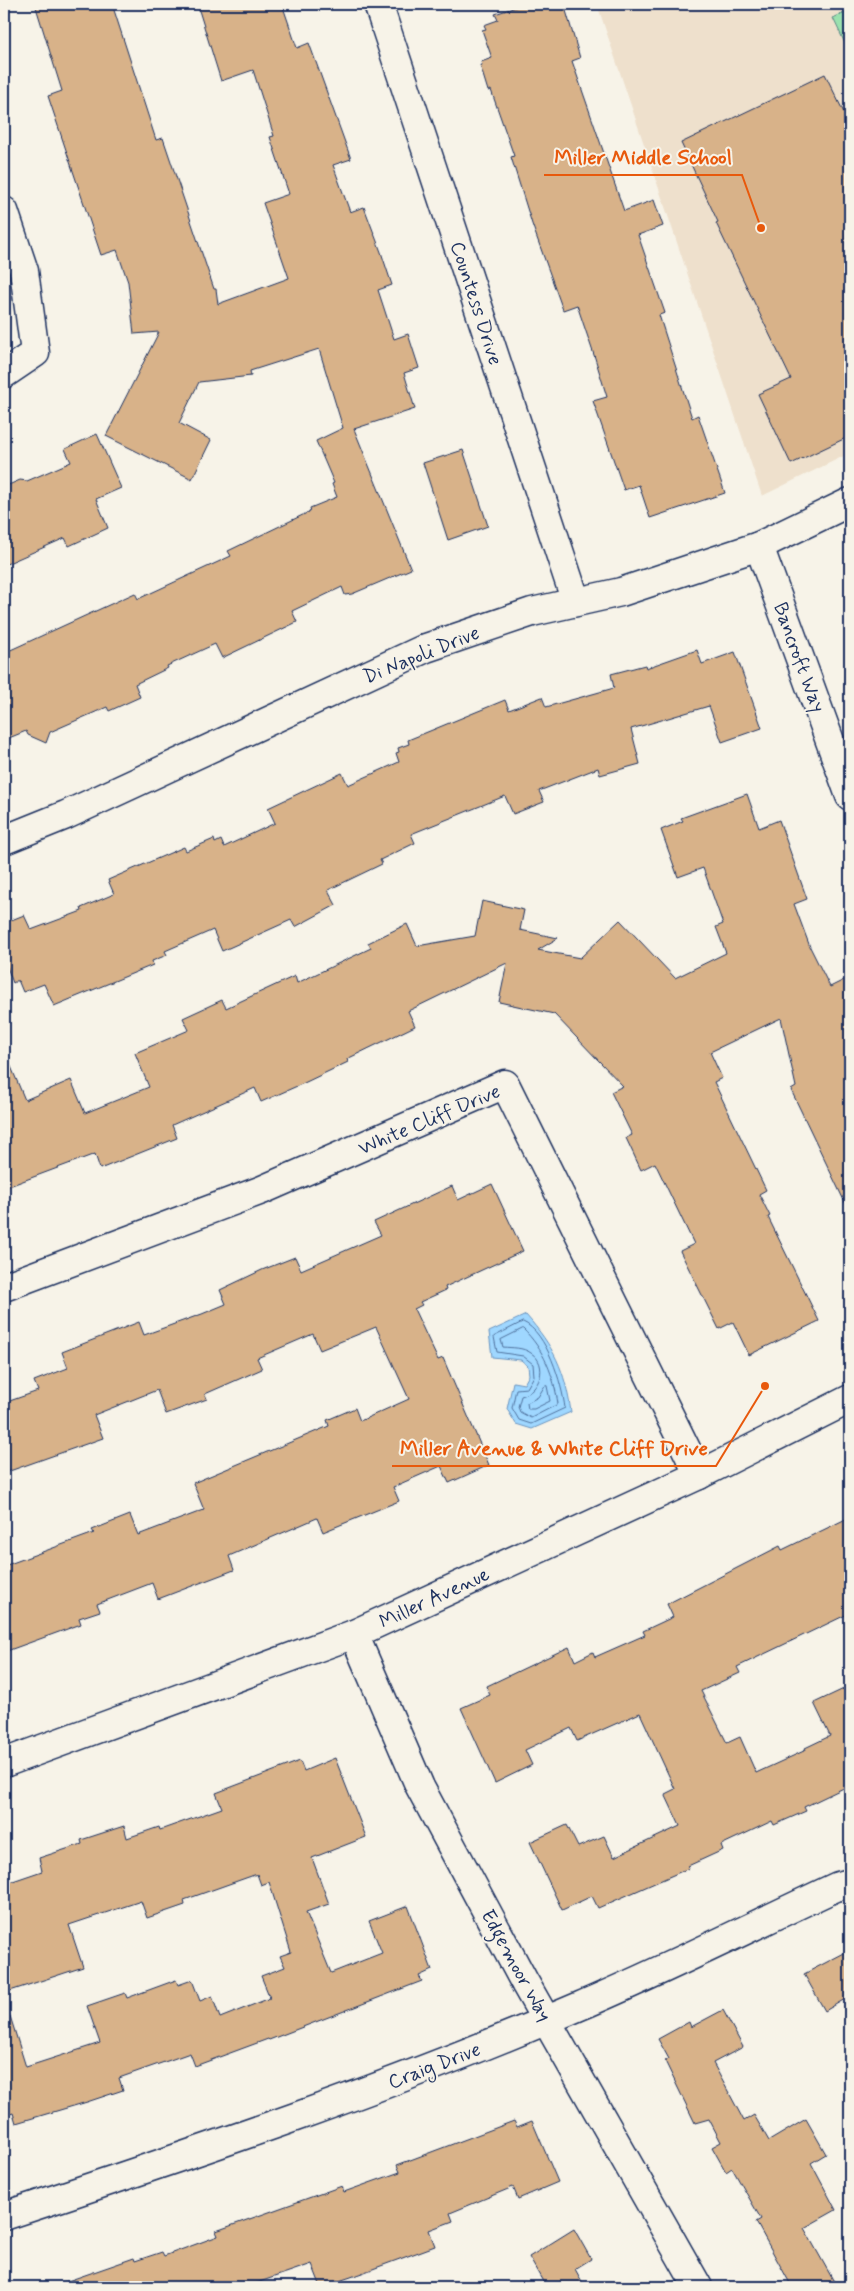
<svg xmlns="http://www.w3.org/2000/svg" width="854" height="2291" font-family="Mynerve,sans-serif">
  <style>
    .built { fill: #eee0cc }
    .green { fill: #9ae1ae; stroke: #5a8886 }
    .water { fill: #9fd7ff; stroke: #6a94bf }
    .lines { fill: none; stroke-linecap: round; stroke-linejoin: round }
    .shore { stroke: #50729e; stroke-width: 1 }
    .building { fill: #d8b289; stroke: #1b2f5e }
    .minor-casing { stroke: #1b2f5e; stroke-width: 31 }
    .secondary-casing { stroke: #1b2f5e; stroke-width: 31 }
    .minor { stroke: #f7f3e8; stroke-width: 28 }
    .secondary { stroke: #f7f3e8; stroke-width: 28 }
    .labels { text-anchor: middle; stroke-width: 4; stroke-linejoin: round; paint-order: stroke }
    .street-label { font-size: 20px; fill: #1b2f5e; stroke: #f7f3e8 }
    .leader { fill: none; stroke: #e8590c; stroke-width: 2 }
    .callout-dot { fill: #e8590c; stroke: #f7f3e8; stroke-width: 2 }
    .callout-label { font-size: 21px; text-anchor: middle; font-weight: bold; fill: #e8590c; stroke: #f7f3e8; stroke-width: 4; stroke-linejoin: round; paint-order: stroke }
  </style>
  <rect width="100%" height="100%" fill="#f7f3e8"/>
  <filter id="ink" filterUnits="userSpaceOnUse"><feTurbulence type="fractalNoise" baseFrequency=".02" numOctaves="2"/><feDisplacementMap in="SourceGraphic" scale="10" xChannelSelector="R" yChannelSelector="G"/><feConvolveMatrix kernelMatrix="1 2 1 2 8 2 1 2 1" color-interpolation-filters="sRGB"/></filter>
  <g filter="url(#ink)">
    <polygon class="built" points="597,4 850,4 850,453 762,496"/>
    <polygon class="green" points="850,10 850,54 833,18"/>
    <path class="water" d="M526,1315C554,1347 565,1370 571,1412L532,1429L516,1424L507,1409L513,1382L524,1384L529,1375L528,1366L521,1360L492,1357L489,1332Z"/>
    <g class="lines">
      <g class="shore">
        <path d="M523,1322C547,1332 562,1384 565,1408L531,1424L519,1420L512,1408L516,1389L527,1388L534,1376L533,1364L523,1356L497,1352L494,1337Z"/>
        <path d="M523,1329C544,1349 554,1376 558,1404L531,1418L520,1412L518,1407L521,1396C540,1392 549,1364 531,1353C523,1347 512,1348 503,1347L501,1340Z"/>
        <polygon points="547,1386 550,1401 534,1409 528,1409 527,1403 538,1397 544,1387"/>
      </g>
    </g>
    <g class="building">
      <polygon points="35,4 112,4 156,140 163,138 214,289 216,289 218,304 289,278 263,203 289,194 270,137 274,136 253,70 221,81 197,4 282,4 297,48 309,43 351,159 333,165 350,212 364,207 381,252 392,285 378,290 394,339 408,334 419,368 404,373 415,409 354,429 411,569 352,594 345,595 342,587 292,611 297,622 222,658 215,644 167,666 168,668 135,684 140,697 109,711 107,707 50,732 46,743 28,735 26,731 4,740 4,653 135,593 138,599 231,556 228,551 311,511 310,508 337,497 332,484 334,483 316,441 343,428 319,349 250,371 251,376 199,382 179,423 211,440 192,479 106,436 159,332 134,334 128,282 117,250 101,255 48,96 62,91"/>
      <polygon points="525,4 564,4 580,58 572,61 624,211 654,200 663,226 638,235 665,313 659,315 692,418 698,415 725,493 650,518 639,485 624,490 593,401 607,397 595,358 577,305 563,310 532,224 511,157 514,156 491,90 488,91 480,65 482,65 481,62 492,58 482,30 486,29 484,25 498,20 495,14"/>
      <polygon points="825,74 850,125 850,436 791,464 758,394 791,379 716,223 718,222 681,143"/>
      <polygon points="97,434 121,488 96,499 108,528 69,546 65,538 4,565 4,487 20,480 27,481 71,462 65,449"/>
      <polygon points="463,450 488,526 448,540 423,463"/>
      <polygon points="697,650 702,664 735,652 762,728 722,742 709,706 631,729 640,764 600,775 598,768 539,791 544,802 513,814 505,796 411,834 415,843 380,860 382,864 328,890 336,905 295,927 291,920 222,951 213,930 165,951 167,955 152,961 153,965 54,1006 44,984 23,992 18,980 13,983 4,959 4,923 24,915 31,930 82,911 81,908 114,894 108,880 184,847 186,851 214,839 215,843 221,840 224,847 275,823 268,808 342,773 348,785 399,762 396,753 399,752 398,748 409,744 408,740 505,700 509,710 542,697 546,707 614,688 611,674 645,665 646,668"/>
      <polygon points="747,794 759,828 779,820 807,899 794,904 810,947 830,987 850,977 850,1213 791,1090 796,1087 781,1018 710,1052 722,1078 714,1082 766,1190 759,1194 770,1216 768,1217 819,1321 749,1355 733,1322 719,1329 680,1251 694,1244 655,1163 641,1170 626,1138 632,1135 611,1092 623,1086 554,1014 499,1002 507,963 408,1011 415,1026 347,1059 348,1062 304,1083 261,1102 255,1088 172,1125 177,1138 100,1169 95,1154 4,1188 4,1050 25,1100 71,1080 85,1113 149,1087 135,1053 189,1030 183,1018 222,1000 226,1008 295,976 297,983 371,948 368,943 407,924 417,946 475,936 482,901 524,910 520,930 558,938 538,950 580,958 620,920 675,978 726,953 716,927 723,924 703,868 678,877 661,830 683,821 681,818"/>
      <polygon points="492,1184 523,1251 445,1287 446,1290 420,1302 422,1305 414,1309 438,1360 443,1358 489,1465 449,1483 441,1466 393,1487 399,1501 323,1532 317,1518 229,1556 234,1570 158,1599 152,1583 97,1604 100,1611 79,1618 81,1624 4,1652 4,1566 94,1533 92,1530 130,1515 138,1535 204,1510 193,1483 329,1426 327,1420 355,1408 360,1421 409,1399 376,1327 320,1350 313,1334 257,1358 262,1369 205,1394 207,1399 166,1414 157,1390 94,1415 103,1438 4,1473 4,1403 38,1391 34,1381 68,1368 62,1352 139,1322 144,1335 202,1314 226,1304 220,1290 262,1270 295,1257 301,1270 381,1235 374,1222 452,1186 458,1200"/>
      <polygon points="850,1517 850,1613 737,1667 740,1673 701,1691 727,1743 740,1737 756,1773 806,1750 805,1748 830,1736 814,1703 850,1686 850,1785 804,1807 806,1811 774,1825 772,1821 721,1845 723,1850 688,1866 689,1868 598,1908 592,1896 562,1910 530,1842 567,1825 578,1847 604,1836 614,1857 680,1826 665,1794 675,1789 640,1713 577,1741 571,1728 525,1750 532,1765 495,1783 461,1708 490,1695 487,1686 569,1647 575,1661 593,1652 595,1657 645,1635 643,1631 673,1617 667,1604 780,1546 782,1550"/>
      <polygon points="335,1758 366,1837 312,1858 329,1904 306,1912 331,1973 382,1953 369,1921 408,1906 432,1970 419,1976 422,1981 269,2040 268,2039 195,2066 190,2053 119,2078 123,2090 87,2102 16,2123 13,2113 4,2116 4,2016 10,2016 26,2067 100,2043 87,2006 125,1993 127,1998 176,1980 178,1985 192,1980 200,2001 212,1996 220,2018 270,1998 261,1976 285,1967 280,1956 291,1952 269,1882 261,1885 257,1874 184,1900 185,1905 147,1918 141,1901 69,1925 83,1967 4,1993 4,1884 42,1871 39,1858 82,1844 81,1840 124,1826 127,1838 159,1827 160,1830 222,1808 216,1793 300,1761 304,1771"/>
      <polygon points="850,1950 850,1996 825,2011 804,1974"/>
      <polygon points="723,2010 743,2047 713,2063 744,2121 754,2115 769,2141 806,2119 826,2154 811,2163 836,2210 804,2228 837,2287 792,2287 756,2222 761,2219 732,2168 726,2172 712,2147 721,2142 709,2119 695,2123 665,2061 669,2059 658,2039 689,2022 691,2027"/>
      <polygon points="514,2121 517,2127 532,2121 558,2182 518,2199 513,2187 450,2213 453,2221 429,2230 435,2246 351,2277 321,2287 312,2264 245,2287 63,2287 62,2283 134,2258 135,2261 162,2252 164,2256 218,2236 216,2231 342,2186 344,2192 400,2172 397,2165"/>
      <polygon points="574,2229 591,2259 575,2269 585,2287 546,2287 529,2257"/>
    </g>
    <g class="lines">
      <defs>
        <g id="minor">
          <polyline points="378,4 576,602"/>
          <polyline points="4,211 24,271 35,353 4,374"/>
          <polyline points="759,546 850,796"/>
          <polyline points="4,840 66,815 426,648 532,612 621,592 759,546 850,502"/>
          <polyline points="4,1287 262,1190 505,1084 699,1475"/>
          <polyline points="354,1634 420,1787 525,1983 698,2287"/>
          <path d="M4,2216C198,2152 392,2087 580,2006C667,1969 752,1926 838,1886L850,1883"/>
        </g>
        <polyline id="secondary" points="4,1763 354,1634 699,1475 850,1399"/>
      </defs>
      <use href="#minor" class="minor-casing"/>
      <use href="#secondary" class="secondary-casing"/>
      <use href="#minor" class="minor"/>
      <use href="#secondary" class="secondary"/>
    </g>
  </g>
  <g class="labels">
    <g class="street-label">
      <text transform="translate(477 303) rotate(72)" y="7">Countess Drive</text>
      <text transform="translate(421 654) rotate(-22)" y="7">Di Napoli Drive</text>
      <text transform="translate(800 657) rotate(70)" y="7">Bancroft Way</text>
      <text transform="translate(429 1119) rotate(-23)" y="7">White Cliff Drive</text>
      <text transform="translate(434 1597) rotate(-25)" y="7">Miller Avenue</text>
      <text transform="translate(517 1965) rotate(61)" y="7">Edgemoor Way</text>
      <text transform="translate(434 2065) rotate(-21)" y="7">Craig Drive</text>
    </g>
  </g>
  <path class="leader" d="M761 228L742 175H544M765 1386L716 1466H392"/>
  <g class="callout-dot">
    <circle cx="761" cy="228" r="5"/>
    <circle cx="765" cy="1386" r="5"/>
  </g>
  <g class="callout-label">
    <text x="643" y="164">Miller Middle School</text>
    <text x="554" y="1455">Miller Avenue &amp; White Cliff Drive</text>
  </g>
  <rect width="854" height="2291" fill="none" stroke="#f7f3e8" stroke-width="20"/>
  <rect x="10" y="10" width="834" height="2271" fill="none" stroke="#1b2f5e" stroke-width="2" filter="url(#ink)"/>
</svg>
